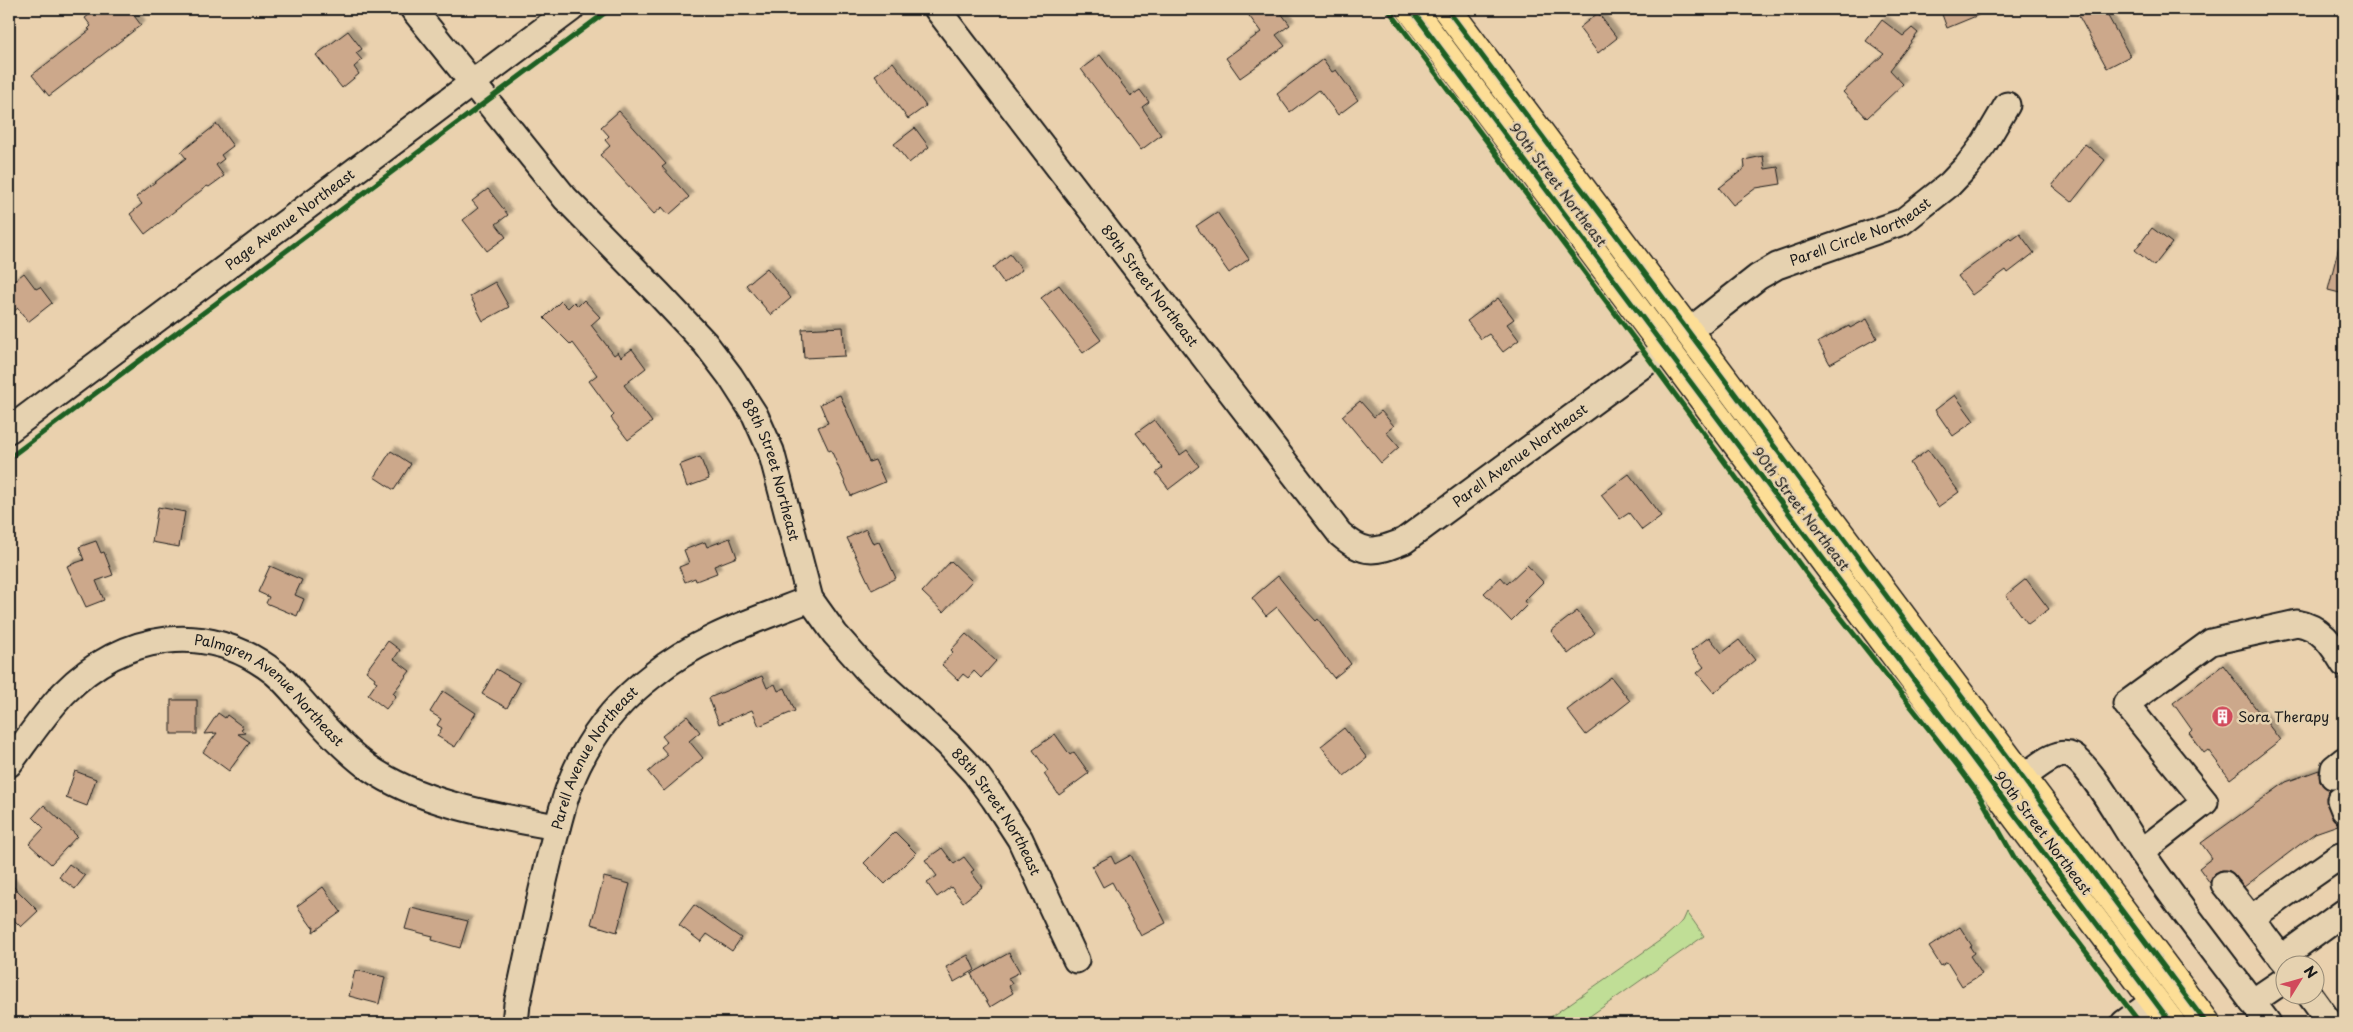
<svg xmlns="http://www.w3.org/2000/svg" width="2353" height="1032" font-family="'Playpen Sans',sans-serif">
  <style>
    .green { fill: #c0de96; stroke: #6e7d59 }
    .building { fill: #cca88b; stroke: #1c1c1c; filter: url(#shadow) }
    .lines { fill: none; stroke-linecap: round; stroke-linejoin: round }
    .minor-casing { stroke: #1c1c1c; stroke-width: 29 }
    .major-casing { stroke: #1c1c1c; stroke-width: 31 }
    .minor { stroke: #e6d2b0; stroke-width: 25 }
    .major { stroke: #fdde96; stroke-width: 28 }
    .cycleway-casing { stroke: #e6d2b0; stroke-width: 8 }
    .cycleway { stroke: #1b5e20; stroke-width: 5 }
    .labels { text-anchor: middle; stroke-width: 5; stroke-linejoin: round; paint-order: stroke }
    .street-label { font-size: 14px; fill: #1c1c1c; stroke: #e6d2b0 }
    .poi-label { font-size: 14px; fill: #1c1c1c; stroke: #e6d2b0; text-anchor: start }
  </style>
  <defs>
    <filter id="shadow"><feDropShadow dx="4.5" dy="-4.5" stdDeviation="1" flood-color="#0004"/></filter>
  </defs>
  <rect width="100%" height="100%" fill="#ead1ae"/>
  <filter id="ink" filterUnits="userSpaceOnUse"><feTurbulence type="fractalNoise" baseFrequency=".02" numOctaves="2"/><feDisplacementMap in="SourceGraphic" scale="10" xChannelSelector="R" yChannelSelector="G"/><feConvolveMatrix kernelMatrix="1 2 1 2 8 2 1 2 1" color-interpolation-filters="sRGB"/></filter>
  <g filter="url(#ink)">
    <polygon class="green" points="1687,912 1704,936 1580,1023 1542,1023 1665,937 1683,921"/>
    <g class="building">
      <polygon points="97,9 129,9 141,25 49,96 32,75 90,30 88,29 91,26 85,18"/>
      <polygon points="1244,9 1278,9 1290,25 1276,35 1285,46 1240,78 1226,58 1261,32"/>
      <polygon points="1940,9 1993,9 1947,28"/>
      <polygon points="2075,9 2104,9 2130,56 2107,68"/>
      <polygon points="1598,13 1617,38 1598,53 1579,28"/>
      <polygon points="1882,20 1903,36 1912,28 1918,33 1890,70 1903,84 1867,118 1843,92 1884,54 1866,41"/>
      <polygon points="348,31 362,49 356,53 362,60 354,67 359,74 342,88 316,55"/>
      <polygon points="1100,55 1131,96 1140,90 1149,102 1142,107 1161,135 1141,150 1081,69"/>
      <polygon points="1323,59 1332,72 1336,70 1358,100 1338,115 1319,90 1290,112 1277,94"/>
      <polygon points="893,62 926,106 908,119 875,75"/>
      <polygon points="619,111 666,164 662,167 689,197 669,215 662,207 654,214 600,155 610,146 605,140 609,136 601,127"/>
      <polygon points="217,124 233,146 221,155 224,159 216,165 224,176 209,187 207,186 145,234 130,214 142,204 136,197 186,158 181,152"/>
      <polygon points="915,128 929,147 909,163 894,144"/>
      <polygon points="2085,144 2105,160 2072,202 2052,186"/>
      <polygon points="1763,156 1765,169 1778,167 1781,184 1756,188 1733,205 1719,188 1745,168 1744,160"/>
      <polygon points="488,189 508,215 496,224 506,237 487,251 463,220 478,208 472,201"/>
      <polygon points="1217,212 1249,259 1229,273 1196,226"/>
      <polygon points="2152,228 2172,243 2154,266 2135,250"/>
      <polygon points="2020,234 2034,253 2008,273 2006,270 1972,295 1958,276 2010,238 2012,240"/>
      <polygon points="2339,246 2344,247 2344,294 2328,290"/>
      <polygon points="1010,254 1022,270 1004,283 993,268"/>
      <polygon points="767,268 791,298 771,315 746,285"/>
      <polygon points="24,273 36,289 40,287 52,303 28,322 18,308 9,315 9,285"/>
      <polygon points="495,282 509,307 483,321 470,296"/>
      <polygon points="1059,285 1101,340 1083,353 1041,298"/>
      <polygon points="1498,298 1514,319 1507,324 1519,340 1503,352 1489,334 1481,339 1467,321"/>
      <polygon points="584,300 600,317 591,325 614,355 618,352 621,357 632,349 646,368 624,385 652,422 628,440 611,418 614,415 589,381 597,375 573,343 571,345 544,318 561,301 568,308 574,302 578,306"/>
      <polygon points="1867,319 1877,338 1830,364 1818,342 1849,326 1850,328"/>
      <polygon points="843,327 845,356 804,358 802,329"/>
      <polygon points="840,395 869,462 875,460 885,482 851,496 831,450 829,451 818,427 828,423 820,404"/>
      <polygon points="1955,395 1974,421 1953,436 1935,410"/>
      <polygon points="1360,401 1374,417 1381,411 1394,426 1386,432 1399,447 1381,463 1342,416"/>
      <polygon points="1154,420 1180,455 1187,450 1199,466 1169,489 1156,473 1163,468 1136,433"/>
      <polygon points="1928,450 1959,492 1938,507 1910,463"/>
      <polygon points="391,451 411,464 394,490 374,477"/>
      <polygon points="700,457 709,479 687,487 679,465"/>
      <polygon points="1629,474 1661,516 1642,530 1629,513 1620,519 1601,495"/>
      <polygon points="158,507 185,512 179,547 152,542"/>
      <polygon points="866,529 873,544 879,542 896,578 872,590 847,538"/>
      <polygon points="730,538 737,557 714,566 717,573 696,581 695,578 685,582 679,567 689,563 684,550 705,542 707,547"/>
      <polygon points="96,541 101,553 104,552 113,575 96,581 104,600 86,607 67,566 84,560 79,547"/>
      <polygon points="951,561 972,581 943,612 922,592"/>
      <polygon points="1527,565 1543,582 1524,601 1527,605 1511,621 1484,593 1501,577 1507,584"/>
      <polygon points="270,566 302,580 295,595 304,599 297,616 266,603 269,597 258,592"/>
      <polygon points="1278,576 1304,608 1316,621 1318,619 1351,664 1334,678 1277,607 1266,616 1252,598"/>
      <polygon points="2026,579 2049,609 2028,624 2006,595"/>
      <polygon points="1577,611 1595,633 1568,654 1551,631"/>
      <polygon points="966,634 996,661 981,678 974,671 968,678 963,674 958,680 942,665 953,652 951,650"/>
      <polygon points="1709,637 1722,653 1739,640 1755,660 1714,693 1697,673 1704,667 1691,651"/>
      <polygon points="388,641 400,650 394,659 410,671 393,693 396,696 386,709 368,695 377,682 374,680 375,678 366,671"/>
      <polygon points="2223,665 2280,740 2230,779 2208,750 2204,753 2189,733 2192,730 2173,703"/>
      <polygon points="496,669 520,683 507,708 482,694"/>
      <polygon points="762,676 767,688 775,684 778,691 785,688 795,711 759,726 752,710 719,724 709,698"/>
      <polygon points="1611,677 1630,701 1586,735 1567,710"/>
      <polygon points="443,691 476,713 455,747 437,736 442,728 437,725 441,719 430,712"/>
      <rect x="171" y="700" width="26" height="34"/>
      <polygon points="218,713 225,718 227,715 243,727 241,730 245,733 238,734 250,742 229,771 203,752 217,733 204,734"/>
      <polygon points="687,716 700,732 689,741 703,758 664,791 648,772 668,755 661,747 667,742 662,736"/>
      <polygon points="1344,728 1367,758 1344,776 1321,746"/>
      <polygon points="1055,734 1070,755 1074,752 1089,773 1059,795 1044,774 1048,771 1033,750"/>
      <polygon points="2319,770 2320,782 2330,790 2326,797 2327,805 2338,825 2315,833 2244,887 2235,875 2230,871 2222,870 2215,873 2210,883 2199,868 2212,858 2201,843 2286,782"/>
      <polygon points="75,771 96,779 87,806 66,798"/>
      <polygon points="44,805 77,836 51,864 29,844 44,828 33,817"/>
      <polygon points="895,832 916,853 885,884 864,863"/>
      <polygon points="942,848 954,864 964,857 974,870 971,872 982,887 963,902 951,887 937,897 927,883 937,876 925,860"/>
      <polygon points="1131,855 1166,923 1141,936 1112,882 1103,887 1092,866 1111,856 1115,864"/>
      <polygon points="69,864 85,876 75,889 59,877"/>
      <polygon points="604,877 630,884 617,932 591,924"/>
      <polygon points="9,882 38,911 21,927 9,915"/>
      <polygon points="323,887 341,912 313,932 314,926 312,927 297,906"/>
      <polygon points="694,905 741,938 732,951 707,934 701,942 679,925"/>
      <polygon points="411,908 468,921 460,948 432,940 433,936 405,929"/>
      <polygon points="1960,927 1972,946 1970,947 1974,953 1970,956 1982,974 1962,986 1947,962 1941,966 1929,947"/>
      <polygon points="1009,953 1020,972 1008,978 1012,984 1009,986 1013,993 990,1007 971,974"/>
      <polygon points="968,955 975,970 954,982 946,967"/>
      <polygon points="355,970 385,977 379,1004 349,996"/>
    </g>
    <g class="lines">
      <defs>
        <g id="minor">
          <path id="s1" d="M413,9L565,198L658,293L705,343L730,376L755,415L771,451L810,599L835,634L866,669L948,744L975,773L994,799L1020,839L1076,960"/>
          <path id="s2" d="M937,9L1340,534C1364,555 1374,553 1404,541L1666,348"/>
          <path id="s3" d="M1689,331L1758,277L1777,266L1902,222L1950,184L1967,166L1984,144L2007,105"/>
          <path id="s4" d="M9,430L571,9"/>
          <path id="s5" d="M9,764C27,740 43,715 64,693C123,633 207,619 275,673C287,683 296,695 306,706C325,728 345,750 368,767C420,804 496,816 557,827"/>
          <polyline points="2333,776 2334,768 2344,760"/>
          <path d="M2022,778C2034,770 2056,748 2072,756C2092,767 2126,830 2141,852C2181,910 2226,966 2268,1023"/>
          <polyline points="2340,800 2344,810"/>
          <path d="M2141,852L2205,802L2126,704L2211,642L2297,623C2321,627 2332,644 2344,664"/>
          <polyline points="2224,884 2251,918"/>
          <polyline points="2281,958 2251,918 2340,856 2344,863"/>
          <polyline points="2286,964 2281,958 2344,912"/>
          <polyline points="2309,994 2330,1023"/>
          <polyline points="2252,1002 2286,979"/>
          <path id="s6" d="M515,1023L517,1004C529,949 540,894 554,840C561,813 568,783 582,758C599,725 624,697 653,675C698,638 756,620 810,599"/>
          <polyline points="2124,1023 2154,1001"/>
        </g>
        <g id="major">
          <polyline points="1411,9 2171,1023"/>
          <polyline points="1447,9 2206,1023"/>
        </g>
      </defs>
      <use href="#minor" class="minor-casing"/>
      <use href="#major" class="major-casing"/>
      <use href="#minor" class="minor"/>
      <use href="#major" class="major"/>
      <defs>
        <g id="cycleway">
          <polyline points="1388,9 1638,344 1806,573 1957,765 1979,795 2014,857 2140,1023"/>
          <polyline points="1411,9 2171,1023"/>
          <polyline points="1447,9 2206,1023"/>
          <polyline points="9,458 610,9"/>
        </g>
      </defs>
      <use href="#cycleway" class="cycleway-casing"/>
      <use href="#cycleway" class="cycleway"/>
    </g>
  </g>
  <defs>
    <symbol id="building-disc" viewBox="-11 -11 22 22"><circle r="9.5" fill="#d1495b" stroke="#e6d2b0"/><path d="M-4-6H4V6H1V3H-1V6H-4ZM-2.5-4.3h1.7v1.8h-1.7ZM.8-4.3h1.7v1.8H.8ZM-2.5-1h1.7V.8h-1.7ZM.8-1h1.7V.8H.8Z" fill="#fff"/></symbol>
  </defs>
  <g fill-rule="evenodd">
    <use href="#building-disc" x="2210" y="704" width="25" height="25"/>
  </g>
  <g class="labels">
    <g class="street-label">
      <text transform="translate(1558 185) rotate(53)" y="5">90th Street Northeast</text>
      <text dy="5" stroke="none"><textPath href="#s4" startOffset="351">Page Avenue Northeast</textPath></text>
      <text dy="5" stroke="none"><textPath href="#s3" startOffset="200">Parell Circle Northeast</textPath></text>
      <text dy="5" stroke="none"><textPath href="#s2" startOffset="349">89th Street Northeast</textPath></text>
      <text dy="5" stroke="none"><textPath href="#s2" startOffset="876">Parell Avenue Northeast</textPath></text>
      <text dy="5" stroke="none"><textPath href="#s1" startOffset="589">88th Street Northeast</textPath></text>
      <text transform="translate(1801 509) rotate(53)" y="5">90th Street Northeast</text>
      <text dy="5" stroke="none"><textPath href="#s5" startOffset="328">Palmgren Avenue Northeast</textPath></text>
      <text dy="5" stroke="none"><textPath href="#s6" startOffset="280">Parell Avenue Northeast</textPath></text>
      <text dy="5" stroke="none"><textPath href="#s1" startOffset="1009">88th Street Northeast</textPath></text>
      <text transform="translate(2043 833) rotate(53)" y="5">90th Street Northeast</text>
    </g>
    <g class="poi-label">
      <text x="2238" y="722">Sora Therapy</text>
    </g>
  </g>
  <rect width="2353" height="1032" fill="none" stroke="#e6d2b0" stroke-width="30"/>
  <rect x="15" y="15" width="2323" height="1002" fill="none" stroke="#1c1c1c" stroke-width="2" filter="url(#ink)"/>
  <g transform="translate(2300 980) rotate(53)"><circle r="24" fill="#e6d2b0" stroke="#958975"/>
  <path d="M0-4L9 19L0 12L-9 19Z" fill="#d1495b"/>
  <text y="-8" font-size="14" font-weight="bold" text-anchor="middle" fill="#1c1c1c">N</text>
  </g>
</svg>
